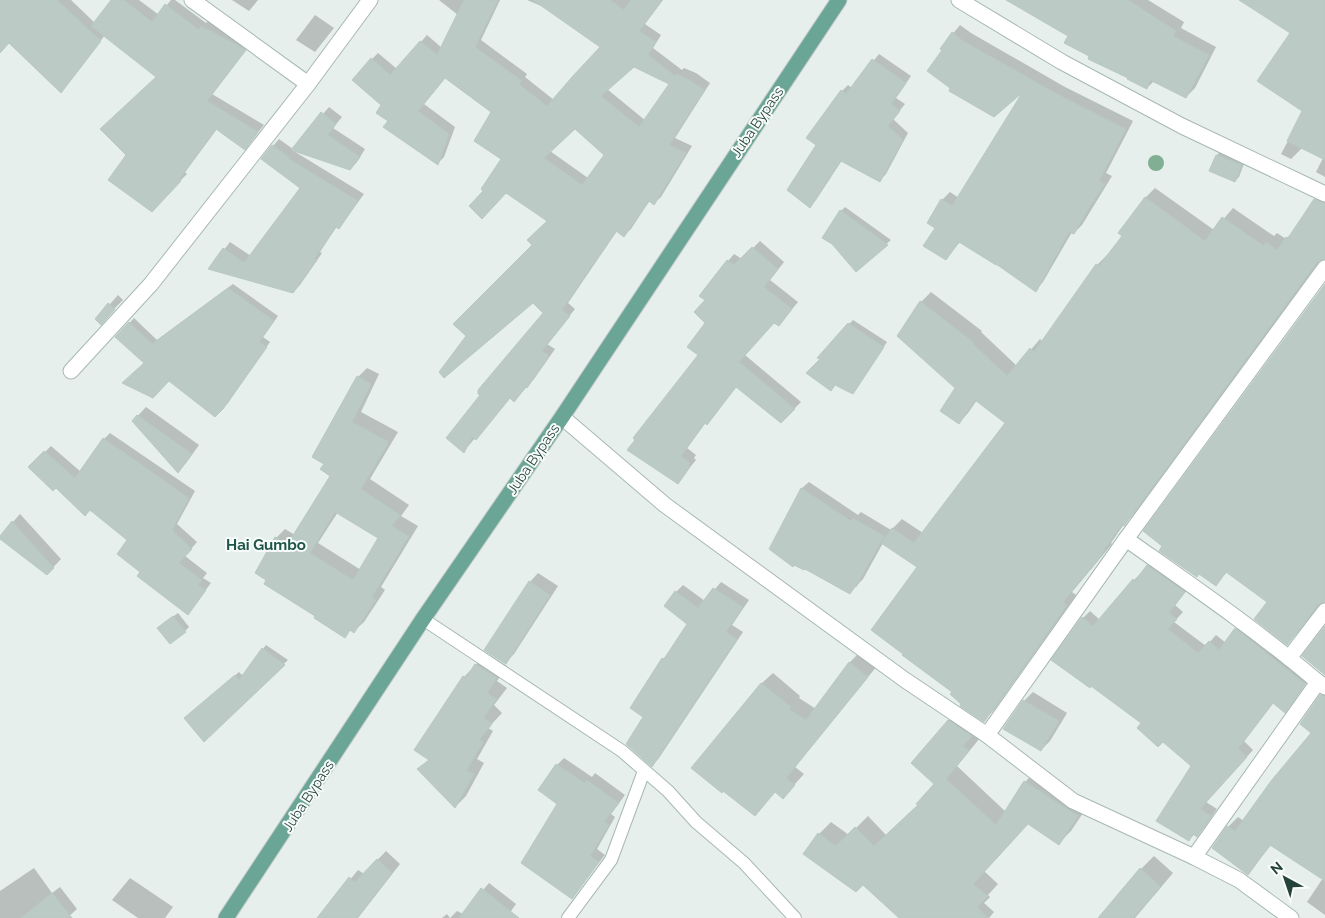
<svg xmlns="http://www.w3.org/2000/svg" width="1325" height="918" font-family="Raleway,sans-serif">
  <style>
    .shadow { fill: #0003; fill-rule: evenodd }
    .building { fill: #bbcac4; stroke: #b8c9c2; fill-rule: evenodd }
    .lines { fill: none; stroke-linecap: round; stroke-linejoin: round }
    .service-casing { stroke: #a8b8b2; stroke-width: 14 }
    .minor-casing { stroke: #a8b8b2; stroke-width: 17 }
    .primary-casing { stroke: #c2cac8; stroke-width: 17 }
    .service { stroke: #fff; stroke-width: 12 }
    .minor { stroke: #fff; stroke-width: 15 }
    .primary { stroke: #6aa596; stroke-width: 15 }
    .tree { fill: #80af93 }
    .labels { text-anchor: middle; stroke-width: 4; stroke-linejoin: round; paint-order: stroke }
    .street-label { font-size: 14px; fill: #24423a; stroke: #f7fbf9 }
    .neighbourhood-label { font-size: 15px; font-weight: bold; fill: #1f5548; stroke: #f7fbf9 }
  </style>
  <rect width="100%" height="100%" fill="#e6efeb"/>
  <g class="shadow">
    <polygon points="0,0 71,0 95,23 112,0 139,0 159,15 171,0 175,0 206,23 209,20 251,43 212,94 264,125 251,141 217,129 185,172 187,174 151,210 127,155 158,76 105,35 61,92 10,42 0,41"/>
    <polygon points="232,0 258,0 249,11"/>
    <path d="M439,0H500L481,40L527,74L525,77L554,100L602,47L546,8L527,0H663L645,24L661,35L653,48L682,70L684,68L696,73L710,83L675,138L692,146L661,197L654,203L650,200L631,229L624,235L617,231L568,303L575,309L547,344L555,349L534,379L520,394L510,397L464,451L448,438L545,313L534,245L549,221L506,191H485L503,159L493,111L446,77L424,104L455,127L444,157L437,164L390,121L383,104L372,59L378,53L397,69L427,35L442,48L458,15ZM634,65L671,83L646,121L607,89ZM575,127L605,155L588,178L550,151Z"/>
    <polygon points="1017,0 1148,0 1184,22 1181,28 1216,47 1195,88 1186,97 1154,81 1147,88 1091,55 1070,36"/>
    <polygon points="1261,0 1325,0 1325,177 1316,172 1323,158 1303,147 1291,159 1281,154 1304,111 1291,33"/>
    <polygon points="315,15 334,28 315,52 296,40"/>
    <polygon points="960,25 971,33 1065,87 1133,121 1106,173 1112,176 1082,225 1074,233 1072,232 1043,282 1036,290 997,262 960,242 945,259 937,228 942,200 950,192 959,198 1027,88 941,48"/>
    <polygon points="879,54 911,76 896,98 905,104 893,119 908,133 886,174 880,180 842,160 816,200 810,206 818,145 842,91 848,85 852,88"/>
    <polygon points="329,107 342,117 333,128 365,149 357,162 350,169 292,150 364,194 345,220 339,227 337,226 320,252 322,253 300,285 293,292 210,268 230,242 251,256 302,188 273,146 279,139 293,149"/>
    <polygon points="1221,151 1245,161 1239,177 1235,181 1211,170 1217,155"/>
    <polygon points="1155,188 1214,230 1233,208 1274,236 1277,233 1286,239 1295,230 1315,200 1325,190 1325,258 1322,258 1134,514 1124,524 1111,543 1112,544 1072,592 1076,595 994,710 984,720 954,692 919,566 883,543 863,579 850,593 770,549 802,488 809,482 858,515 861,512 891,530 902,519 923,533 1006,423 977,400 968,413 959,423 957,387 921,302 931,292 982,331 981,332 1017,366 1040,339 1043,342 1097,265 1107,255 1108,256 1124,236 1145,198"/>
    <polygon points="845,207 891,240 856,270 841,211"/>
    <polygon points="760,241 784,262 770,280 798,302 779,325 775,321 745,355 801,402 781,422 737,386 713,416 706,422 687,448 696,455 694,458 696,460 678,482 629,450 700,355 706,322 707,300 728,261 734,254 742,259"/>
    <polygon points="233,284 278,316 263,337 270,342 228,403 215,416 146,363 117,337 134,318 157,340"/>
    <polygon points="1325,286 1325,601 1321,603 1297,633 1287,643 1269,602 1228,571 1216,584"/>
    <polygon points="118,295 123,300 109,314 97,319"/>
    <polygon points="853,320 887,342 856,389 835,384 819,357"/>
    <path d="M367,368L379,374L361,412L398,432L370,479L409,505L401,516L418,526L381,587L385,590L364,622L354,631L351,629L344,636L276,538L285,529L295,535L332,475L326,463L358,377ZM338,512L380,537L361,570L318,543Z"/>
    <polygon points="146,407 199,445 186,463 178,471 133,421"/>
    <polygon points="110,433 195,491 177,524 197,542 185,556 207,573 203,578 211,583 188,613 142,572 129,540 91,509 30,467 51,446 81,472 104,439"/>
    <polygon points="20,514 61,559 47,574 13,522"/>
    <polygon points="1155,559 1191,585 1175,605 1183,612 1174,622 1206,646 1216,635 1226,643 1243,622 1311,676 1292,704 1285,711 1274,702 1244,741 1253,750 1206,802 1217,809 1204,828 1197,835 1195,834 1188,840 1193,766 1143,723 1083,618 1090,611 1100,620 1134,580"/>
    <polygon points="538,573 558,586 514,654 506,662 530,582"/>
    <polygon points="721,582 749,600 732,625 743,632 659,758 652,765 644,716 663,659 670,652 689,623 676,592 683,585 705,601"/>
    <polygon points="178,613 189,627 185,631 163,624"/>
    <polygon points="266,645 288,660 204,740 190,714 239,672 243,676"/>
    <polygon points="860,652 877,666 795,767 804,774 783,797 776,791 755,814 693,767 762,683 773,673 800,696 799,698 816,709 850,662"/>
    <polygon points="487,653 507,666 497,681 507,688 494,705 502,713 488,728 493,731 477,759 484,763 466,796 455,807 419,769 430,759 464,677"/>
    <polygon points="1033,692 1067,713 1050,741 1041,750 1024,701"/>
    <polygon points="1325,692 1325,915 1307,902 1323,878 1272,844 1248,873 1228,827 1238,817 1244,821 1312,732 1321,696"/>
    <polygon points="960,709 980,738 957,766 1006,812 1025,782 1037,770 1089,804 1071,831 1059,843 1028,823 984,871 998,884 988,895 990,897 984,903 994,912 989,918 901,918 819,834 831,822 849,835 868,816 886,835 919,804 936,784 948,721"/>
    <polygon points="564,758 592,777 595,773 625,795 611,814 615,817 597,849 605,855 572,897 557,765"/>
    <polygon points="386,851 400,864 358,918 319,918 358,870 364,874"/>
    <polygon points="1154,856 1173,873 1135,918 1100,918 1141,869"/>
    <polygon points="34,868 52,893 60,887 77,909 67,918 0,918 0,891"/>
    <polygon points="130,878 173,907 165,918 138,918 112,900"/>
    <polygon points="489,883 516,904 506,918 442,918 447,914 450,918 457,911 463,914"/>
  </g>
  <g class="building">
    <polygon points="0,0 57,0 101,41 61,93 9,43 0,53"/>
    <polygon points="111,0 124,0 152,22 165,4 199,30 201,26 246,50 207,101 258,132 256,135 245,150 216,129 179,180 181,181 152,212 108,180 126,155 100,129 156,77 91,26"/>
    <path d="M464,0H498L475,47L522,81L519,84L547,106L572,77L600,47L533,0H610L624,10L631,0H662L639,31L656,42L648,55L675,76L676,74L689,80L705,90L669,145L686,153L654,205L649,201L624,237L616,231L562,310L570,316L542,351L549,356L527,388L526,387L514,402L510,398L476,440L472,437L464,453L446,438L480,395L478,394V390L543,313L533,303L444,378L439,372L466,336L453,324L532,245L527,240L547,221L506,193L482,219L469,206L483,191L481,189L501,159L474,141L491,112L445,78L418,111L449,134L438,165L383,127L388,121L376,113L381,105L352,80L371,58L390,75L420,41L437,55ZM634,67L669,84L639,127L601,96ZM575,129L604,155L582,185L544,158Z"/>
    <polygon points="1006,0 1128,0 1176,31 1173,36 1209,55 1186,98 1150,80 1147,89 1127,79 1128,78 1088,59 1089,56 1064,43 1068,36"/>
    <polygon points="1239,0 1325,0 1325,160 1287,141 1302,111 1257,81 1290,33"/>
    <polygon points="952,32 963,41 1057,94 1126,129 1099,181 1105,184 1087,211 1074,234 1069,232 1036,292 996,264 996,265 959,242 946,260 923,246 935,228 927,223 941,199 952,206 1022,93 994,117 949,91 950,88 927,71 942,50 940,49"/>
    <polygon points="872,59 906,83 891,104 900,111 888,126 903,140 880,182 841,161 810,208 787,190 816,145 806,138 841,90 846,94"/>
    <polygon points="321,112 336,124 328,135 360,157 350,170 291,150"/>
    <polygon points="272,145 289,157 289,159 358,201 339,229 336,227 314,259 317,260 293,293 208,269 223,248 244,263 300,188 261,159"/>
    <polygon points="1216,155 1242,165 1235,182 1209,171"/>
    <polygon points="1145,197 1205,241 1222,217 1264,246 1266,242 1277,250 1286,237 1288,238 1314,199 1325,203 1325,259 1317,262 1124,526 1122,524 1102,553 1103,554 1063,602 1067,605 984,722 960,706 961,704 950,694 952,692 902,655 903,654 871,630 917,567 881,543 892,528 914,543 1005,423 975,400 959,424 940,411 955,388 897,336 920,301 973,342 972,343 1007,376 1030,348 1034,352 1096,264 1099,266 1122,236 1118,233"/>
    <polygon points="840,210 888,245 856,272 832,244 822,238"/>
    <polygon points="752,247 778,269 764,287 792,309 779,326 774,323 739,362 795,409 781,423 736,387 707,425 705,423 681,456 690,463 688,466 690,467 678,484 627,450 635,440 633,438 698,355 687,347 705,323 694,312 705,300 699,296 727,260 734,265"/>
    <polygon points="1325,284 1325,602 1318,605 1287,645 1254,619 1267,602 1226,572 1216,586 1199,574 1197,577 1159,551 1162,546 1143,531"/>
    <polygon points="228,288 274,321 259,342 267,347 223,409 215,417 169,381 153,398 122,383 144,363 115,337 129,322 152,344"/>
    <polygon points="108,303 115,309 101,325 95,319"/>
    <polygon points="848,323 884,347 853,394 835,385 831,391 806,373 820,359 817,358"/>
    <path d="M357,376L371,384L352,422L389,442L361,489L400,515L392,526L409,536L372,597L376,600L354,633L350,630L345,638L314,618L315,616L264,584L266,580L255,573L275,537L287,545L330,476L320,469L324,464L312,457ZM335,512L378,538L353,580L310,553Z"/>
    <polygon points="137,415 192,454 178,473 132,421"/>
    <polygon points="103,438 189,498 172,530 192,549 179,563 202,580 198,585 206,590 188,615 137,576 140,572 117,554 127,540 90,510 85,516 56,488 53,491 28,467 44,451 75,478"/>
    <polygon points="801,488 851,521 853,518 884,536 856,587 855,586 850,594 805,569 804,570 794,565 793,567 769,549"/>
    <polygon points="12,521 54,568 47,575 0,539 0,536"/>
    <polygon points="1147,565 1185,592 1169,613 1177,619 1168,629 1198,653 1209,641 1219,650 1235,628 1305,684 1285,713 1273,703 1238,749 1247,757 1200,809 1211,816 1197,837 1193,834 1189,841 1156,821 1191,766 1163,742 1158,747 1137,728 1141,723 1091,686 1090,688 1051,660 1082,617 1093,626 1133,579 1135,581"/>
    <polygon points="529,581 550,595 506,664 484,650"/>
    <polygon points="713,588 743,607 726,632 737,639 652,767 626,744 643,717 630,708 662,658 664,659 687,624 664,606 675,591 698,608"/>
    <polygon points="173,616 186,632 170,644 157,628"/>
    <polygon points="1325,626 1325,675 1302,656"/>
    <polygon points="262,648 285,665 204,742 184,718 235,675 239,680"/>
    <polygon points="849,662 868,677 786,778 795,785 783,799 775,792 755,816 723,791 722,793 691,768 761,683 791,707 789,709 806,720"/>
    <polygon points="475,664 497,678 487,693 497,699 484,717 492,724 479,740 483,742 467,770 474,774 455,808 417,769 429,760 414,750 463,676 466,678"/>
    <polygon points="1320,695 1325,696 1325,881 1270,845 1248,875 1212,848 1227,826 1235,831 1271,781 1311,733 1300,724"/>
    <polygon points="1023,700 1059,721 1041,751 1003,729"/>
    <polygon points="948,720 972,736 963,746 969,751 946,779 996,825 1024,781 1078,816 1059,845 1028,824 973,884 988,896 977,907 988,918 899,918 863,885 856,892 803,854 818,833 836,846 855,827 874,846 918,805 916,804 934,784 911,763"/>
    <polygon points="556,764 585,783 587,780 619,803 604,822 609,825 590,856 599,862 572,899 521,863 557,804 538,790"/>
    <polygon points="377,859 392,873 357,918 317,918 349,877 355,882"/>
    <polygon points="1140,868 1161,887 1133,918 1098,918"/>
    <polygon points="481,888 519,918 459,918"/>
    <polygon points="52,893 72,918 21,918"/>
  </g>
  <g class="lines">
    <defs>
      <g id="service">
        <polyline points="423,619 622,751 668,791 696,822 744,863 795,918"/>
        <polyline points="568,918 611,860 644,771"/>
      </g>
      <g id="minor">
        <polyline points="192,0 308,84"/>
        <polyline points="959,0 1062,62 1182,126 1325,194"/>
        <polyline points="71,371 151,284 308,84 370,0"/>
        <polyline points="562,417 665,505 905,680 987,735 1073,801 1194,857 1239,880 1291,918"/>
        <path d="M1126,539C1191,585 1257,630 1318,682"/>
        <polyline points="1289,658 1325,611"/>
        <polyline points="987,735 1126,539 1325,268"/>
        <polyline points="1194,857 1318,682 1325,687"/>
      </g>
      <polyline id="primary" points="226,918 423,619 562,417 839,0"/>
    </defs>
    <use href="#service" class="service-casing"/>
    <use href="#minor" class="minor-casing"/>
    <use href="#primary" class="primary-casing"/>
    <use href="#service" class="service"/>
    <use href="#minor" class="minor"/>
    <use href="#primary" class="primary"/>
  </g>
  <circle class="tree" cx="1156" cy="163" r="8"/>
  <g class="labels">
    <g class="street-label">
      <text transform="translate(757 122) rotate(-56)" y="5">Juba Bypass</text>
      <text transform="translate(533 459) rotate(-56)" y="5">Juba Bypass</text>
      <text transform="translate(308 796) rotate(-57)" y="5">Juba Bypass</text>
    </g>
    <g class="neighbourhood-label">
      <text x="266" y="550">Hai Gumbo</text>
    </g>
  </g>
  <g transform="translate(1285 878) rotate(320)" stroke="#f7fbf9" stroke-width="4" paint-order="stroke">
  <path d="M0-4L9 19L0 12L-9 19Z" fill="#24423a"/>
  <text y="-8" font-size="14" font-weight="bold" text-anchor="middle" fill="#24423a">N</text>
  </g>
</svg>
